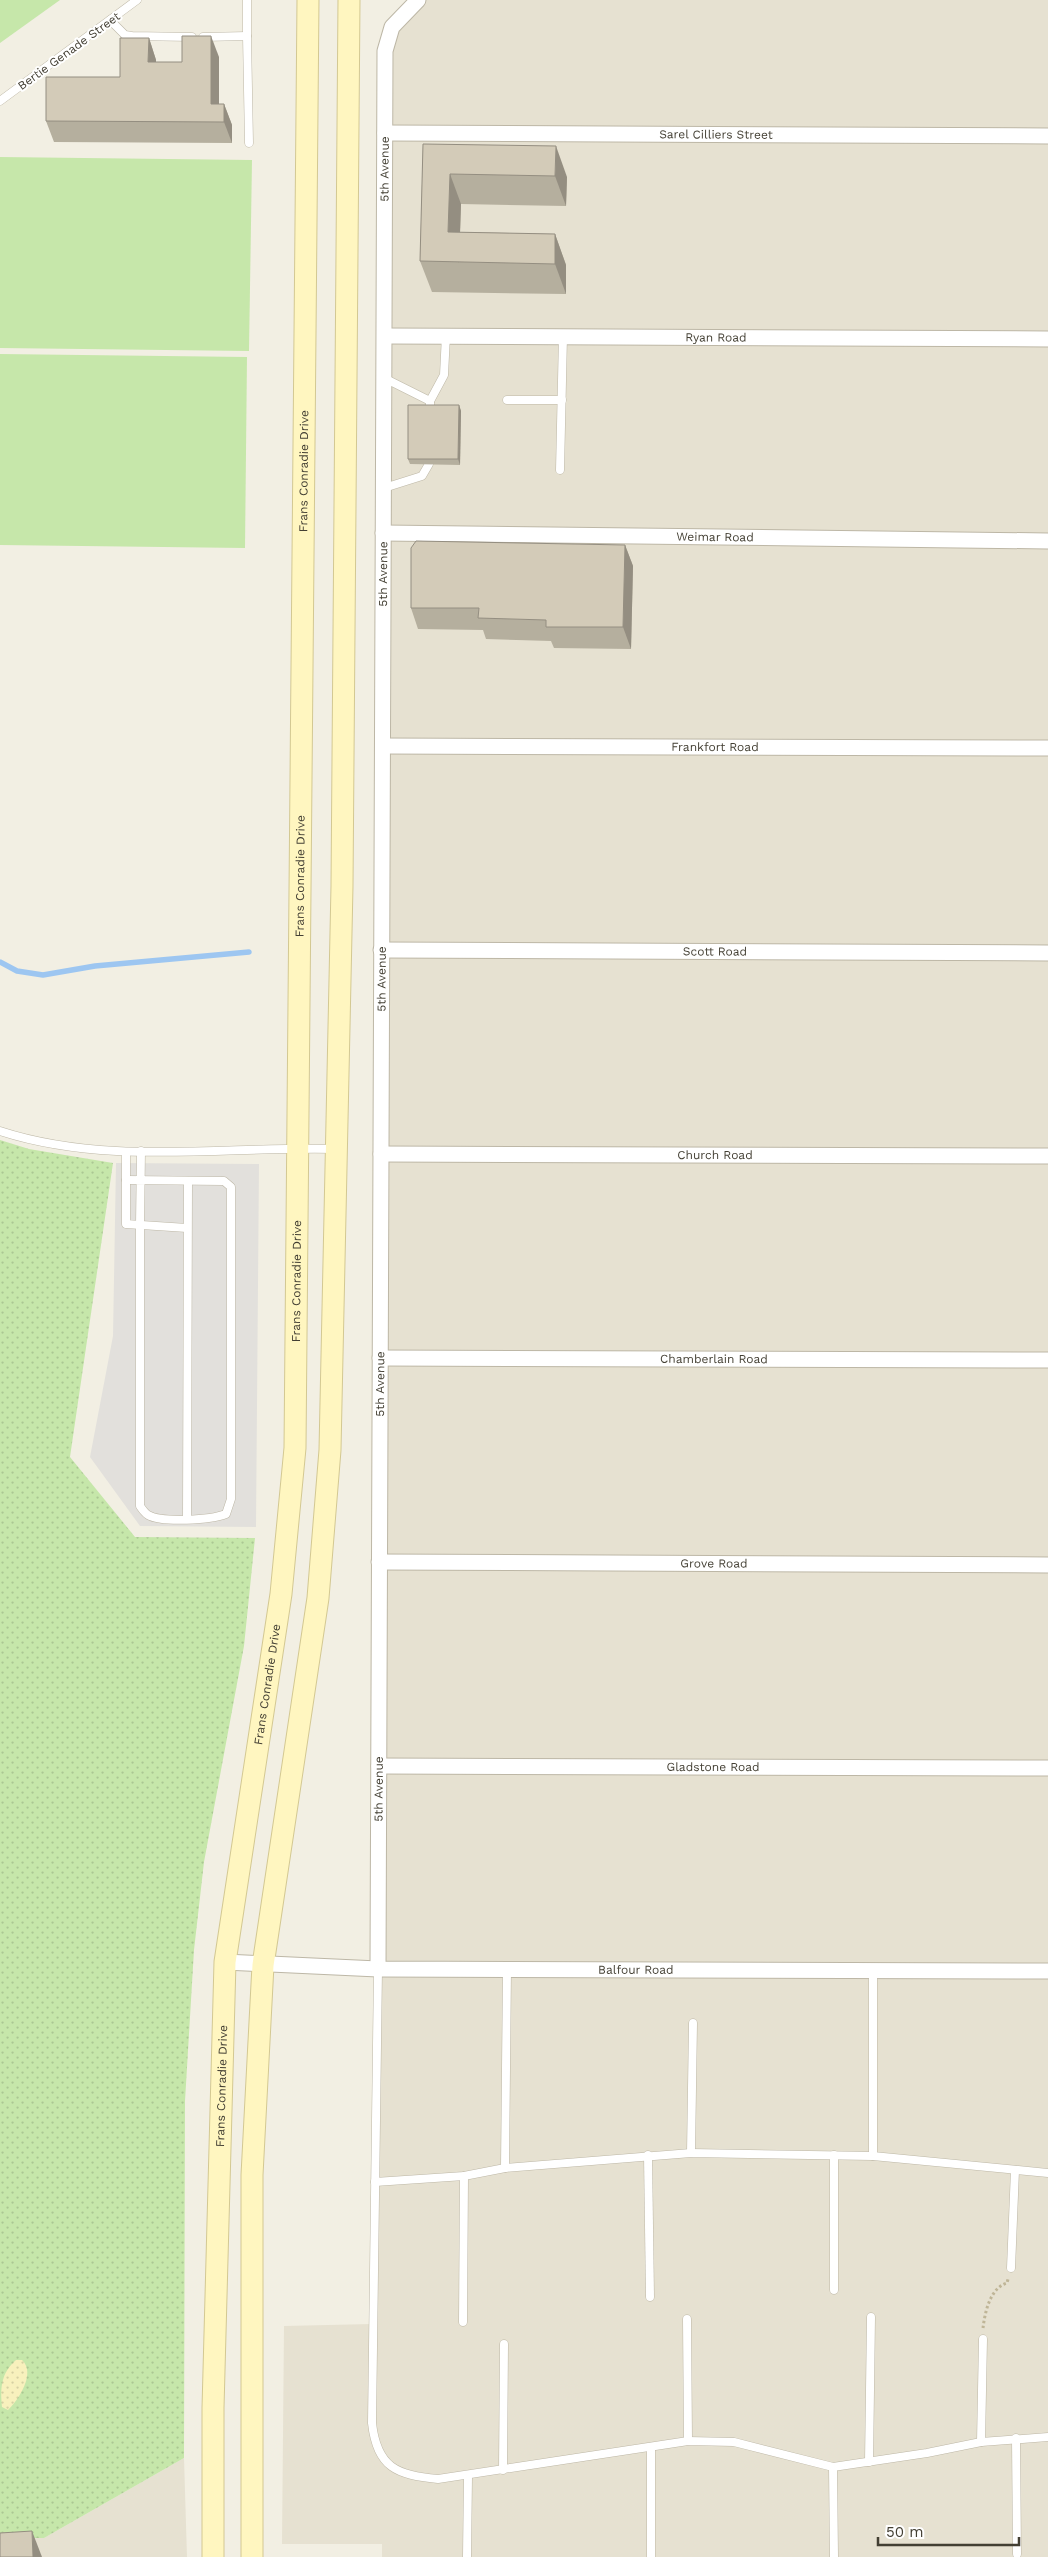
<svg xmlns="http://www.w3.org/2000/svg" width="1048" height="2557" font-family="'Work Sans',sans-serif">
  <style>
    .residential { fill: #e6e1d1 }
    .grass { fill: url(#grass-dots) }
    .sand { fill: url(#sand-dots) }
    .park { fill: #c6e7aa }
    .parking { fill: #e2e0dc }
    .lines { fill: none; stroke-linecap: round; stroke-linejoin: round }
    .stream { stroke: #9dc6f1; stroke-width: 5.5 }
    .lane-casing { stroke: #bdb7a6; stroke-width: 9 }
    .street-casing { stroke: #bdb7a6; stroke-width: 17 }
    .secondary-casing { stroke: #d3c892; stroke-width: 23 }
    .path { stroke: #bfb597; stroke-width: 3; stroke-dasharray: 2.5 2.5; stroke-linecap: butt }
    .lane { stroke: #fff; stroke-width: 8 }
    .street { stroke: #fff; stroke-width: 15 }
    .secondary { stroke: #fff6c0; stroke-width: 21 }
    .wall { fill: #b5af9e }
    .shaded-wall { fill: #948e81 }
    .building { fill: #d3cbb8; stroke: #948e81 }
    .labels { text-anchor: middle; stroke-width: 4; stroke-linejoin: round; paint-order: stroke }
    .street-label { font-size: 12px; fill: #433f33; stroke: #fff }
  </style>
  <defs>
    <pattern id="grass-dots" width="8" height="8" patternUnits="userSpaceOnUse" patternTransform="scale(1.25)"><rect width="8" height="8" fill="#c6e7aa"/><path d="M2 2h.1M6 6h.1" fill="none" stroke="#abc793" stroke-width="1.8" stroke-linecap="round"/></pattern>
    <pattern id="sand-dots" width="8" height="8" patternUnits="userSpaceOnUse" patternTransform="scale(1.25)"><rect width="8" height="8" fill="#f8f1bd"/><path d="M2 2h.1M6 6h.1" fill="none" stroke="#d6d0a3" stroke-width="1.8" stroke-linecap="round"/></pattern>
  </defs>
  <rect width="100%" height="100%" fill="#f2efe3"/>
  <g class="residential">
    <polygon points="417,0 1048,0 1048,2557 382,2557 382,2544 282,2544 284,2326 372,2324 376,1968 384,50"/>
    <polygon points="184,2458 187,2557 0,2557 0,2538 44,2538"/>
  </g>
  <polygon class="grass" points="0,1140 29,1149 113,1163 70,1457 135,1537 255,1538 244,1646 204,1862 194,1950 185,2101 184,2458 44,2538 0,2538"/>
  <path class="sand" d="M16,2360H22C36,2373 19,2399 8,2410L2,2407C0,2388 1,2373 16,2360Z"/>
  <g class="park">
    <polygon points="0,0 60,0 0,43"/>
    <polygon points="0,157 252,160 249,351 0,348"/>
    <polygon points="0,354 247,357 245,548 0,545"/>
  </g>
  <polygon class="parking" points="116,1163 259,1164 256,1527 140,1526 90,1457 113,1336"/>
  <g class="lines">
    <polyline class="stream" points="0,962 17,971 43,975 95,966 249,952"/>
    <defs>
      <g id="lane">
        <polyline points="247,0 247,36"/>
        <polyline points="110,20 125,35 132,36 192,37"/>
        <polyline points="203,37 247,36 249,143"/>
        <polyline points="0,101 137,0"/>
        <polyline points="384,378 430,401 430,405"/>
        <polyline points="507,400 562,400"/>
        <polyline points="430,401 444,375 446,335"/>
        <polyline points="560,470 563,336"/>
        <polyline points="384,488 422,476 429,464"/>
        <path d="M0,1131C107,1166 225,1146 336,1149"/>
        <polyline points="126,1152 126,1224 187,1228"/>
        <path d="M126,1180L224,1181L231,1187V1499L226,1514C211,1520 162,1523 148,1515C145,1513 142,1509 140,1506V1225L141,1151"/>
        <polyline points="187,1519 188,1181"/>
        <path d="M378,1969L372,2423C377,2468 397,2475 438,2479L688,2441L734,2442L833,2467L927,2453L981,2442L1048,2437"/>
        <polyline points="691,2153 693,2023"/>
        <polyline points="648,2155 650,2297"/>
        <polyline points="834,2155 834,2290"/>
        <polyline points="873,2156 873,1969"/>
        <polyline points="505,2168 507,1969"/>
        <polyline points="375,2182 464,2176 505,2168 691,2153 873,2156 1048,2173"/>
        <polyline points="1011,2268 1015,2170"/>
        <polyline points="687,2319 688,2441"/>
        <polyline points="463,2322 464,2176"/>
        <polyline points="1016,2438 1017,2554"/>
        <polyline points="981,2442 983,2339"/>
        <polyline points="869,2462 871,2317"/>
        <polyline points="833,2467 834,2557"/>
        <polyline points="503,2470 504,2344"/>
        <polyline points="467,2557 468,2476"/>
        <polyline points="651,2557 651,2447"/>
      </g>
      <g id="street">
        <path id="s1" d="M385,133L1048,136"/>
        <path id="s2" d="M385,336L1048,339"/>
        <path id="s3" d="M383,533L1048,541"/>
        <path id="s4" d="M383,746L1048,748"/>
        <path id="s5" d="M381,950L1048,953"/>
        <path id="s6" d="M381,1154L1048,1156"/>
        <path id="s7" d="M380,1358L1048,1360"/>
        <path id="s8" d="M379,1562L1048,1565"/>
        <path id="s9" d="M379,1766L1048,1768"/>
        <path id="s10" d="M225,1962L378,1969L1048,1971"/>
        <path id="s11" d="M378,1969L385,51L392,27L418,0"/>
      </g>
      <g id="secondary">
        <path id="s12" d="M213,2557V2408L225,1962L281,1594L295,1448L308,0"/>
        <polyline points="252,2557 252,2175 263,1965 318,1598 330,1450 342,886 349,0"/>
      </g>
    </defs>
    <use href="#lane" class="lane-casing"/>
    <use href="#street" class="street-casing"/>
    <use href="#secondary" class="secondary-casing"/>
    <path class="path" d="M983,2328C985,2312 990,2288 1007,2283L1008,2279"/>
    <use href="#lane" class="lane"/>
    <use href="#street" class="street"/>
    <use href="#secondary" class="secondary"/>
  </g>
  <g class="wall">
    <polygon points="149,38 156,60 156,62 182,62 219,57 219,104 224,104 232,125 232,143 54,142 46,121 120,77"/>
    <polygon points="423,144 567,177 566,206 461,204 460,232 555,234 566,265 566,294 432,292 420,261"/>
    <polygon points="459,405 461,411 460,465 410,464 408,459"/>
    <polygon points="625,545 633,566 631,649 554,648 551,641 486,639 483,630 418,629 411,608"/>
  </g>
  <g class="shaded-wall">
    <polygon points="211,36 219,57 219,122 211,104"/>
    <polygon points="149,38 156,60 156,83 148,62"/>
    <polygon points="224,104 232,125 232,143 224,122"/>
    <polygon points="556,146 567,177 566,206 555,176"/>
    <polygon points="450,174 461,204 459,263 448,232"/>
    <polygon points="555,234 566,265 566,294 555,264"/>
    <polygon points="459,405 461,411 460,465 458,459"/>
    <polygon points="625,545 633,566 631,649 623,627"/>
    <polygon points="32,2531 42,2557 33,2557"/>
  </g>
  <g class="building">
    <polygon points="182,36 211,36 211,104 224,104 224,122 46,121 46,77 120,77 120,38 149,38 148,62 182,62"/>
    <polygon points="423,144 556,146 555,176 450,174 448,232 555,234 555,264 420,261"/>
    <polygon points="408,405 459,405 458,459 408,459"/>
    <polygon points="416,541 625,545 623,627 546,627 546,620 478,618 479,608 411,608 411,548"/>
    <polygon points="32,2531 33,2557 0,2557 0,2533"/>
  </g>
  <g class="labels">
    <g class="street-label">
      <text transform="translate(69 51) rotate(-36)" y="4">Bertie Genade Street</text>
      <text dy="4" stroke="none"><textPath href="#s1" startOffset="331">Sarel Cilliers Street</textPath></text>
      <text dy="4" stroke="none"><textPath href="#s11" startOffset="1800">5th Avenue</textPath></text>
      <text dy="4" stroke="none"><textPath href="#s2" startOffset="331">Ryan Road</textPath></text>
      <text dy="4" stroke="none"><textPath href="#s12" startOffset="2091">Frans Conradie Drive</textPath></text>
      <text dy="4" stroke="none"><textPath href="#s3" startOffset="332">Weimar Road</textPath></text>
      <text dy="4" stroke="none"><textPath href="#s11" startOffset="1395">5th Avenue</textPath></text>
      <text dy="4" stroke="none"><textPath href="#s4" startOffset="332">Frankfort Road</textPath></text>
      <text dy="4" stroke="none"><textPath href="#s12" startOffset="1686">Frans Conradie Drive</textPath></text>
      <text dy="4" stroke="none"><textPath href="#s5" startOffset="334">Scott Road</textPath></text>
      <text dy="4" stroke="none"><textPath href="#s11" startOffset="990">5th Avenue</textPath></text>
      <text dy="4" stroke="none"><textPath href="#s6" startOffset="334">Church Road</textPath></text>
      <text dy="4" stroke="none"><textPath href="#s12" startOffset="1281">Frans Conradie Drive</textPath></text>
      <text dy="4" stroke="none"><textPath href="#s7" startOffset="334">Chamberlain Road</textPath></text>
      <text dy="4" stroke="none"><textPath href="#s11" startOffset="585">5th Avenue</textPath></text>
      <text dy="4" stroke="none"><textPath href="#s8" startOffset="335">Grove Road</textPath></text>
      <text dy="4" stroke="none"><textPath href="#s12" startOffset="876">Frans Conradie Drive</textPath></text>
      <text dy="4" stroke="none"><textPath href="#s9" startOffset="334">Gladstone Road</textPath></text>
      <text dy="4" stroke="none"><textPath href="#s11" startOffset="180">5th Avenue</textPath></text>
      <text dy="4" stroke="none"><textPath href="#s10" startOffset="411">Balfour Road</textPath></text>
      <text dy="4" stroke="none"><textPath href="#s12" startOffset="471">Frans Conradie Drive</textPath></text>
    </g>
  </g>
  <path d="M878 2537v8h141v-8" fill="none" stroke="#433f33" stroke-width="2.5"/>
  <text x="886" y="2537" font-size="15" fill="#433f33" stroke="#ffffff" stroke-width="4" paint-order="stroke">50 m</text>
</svg>
